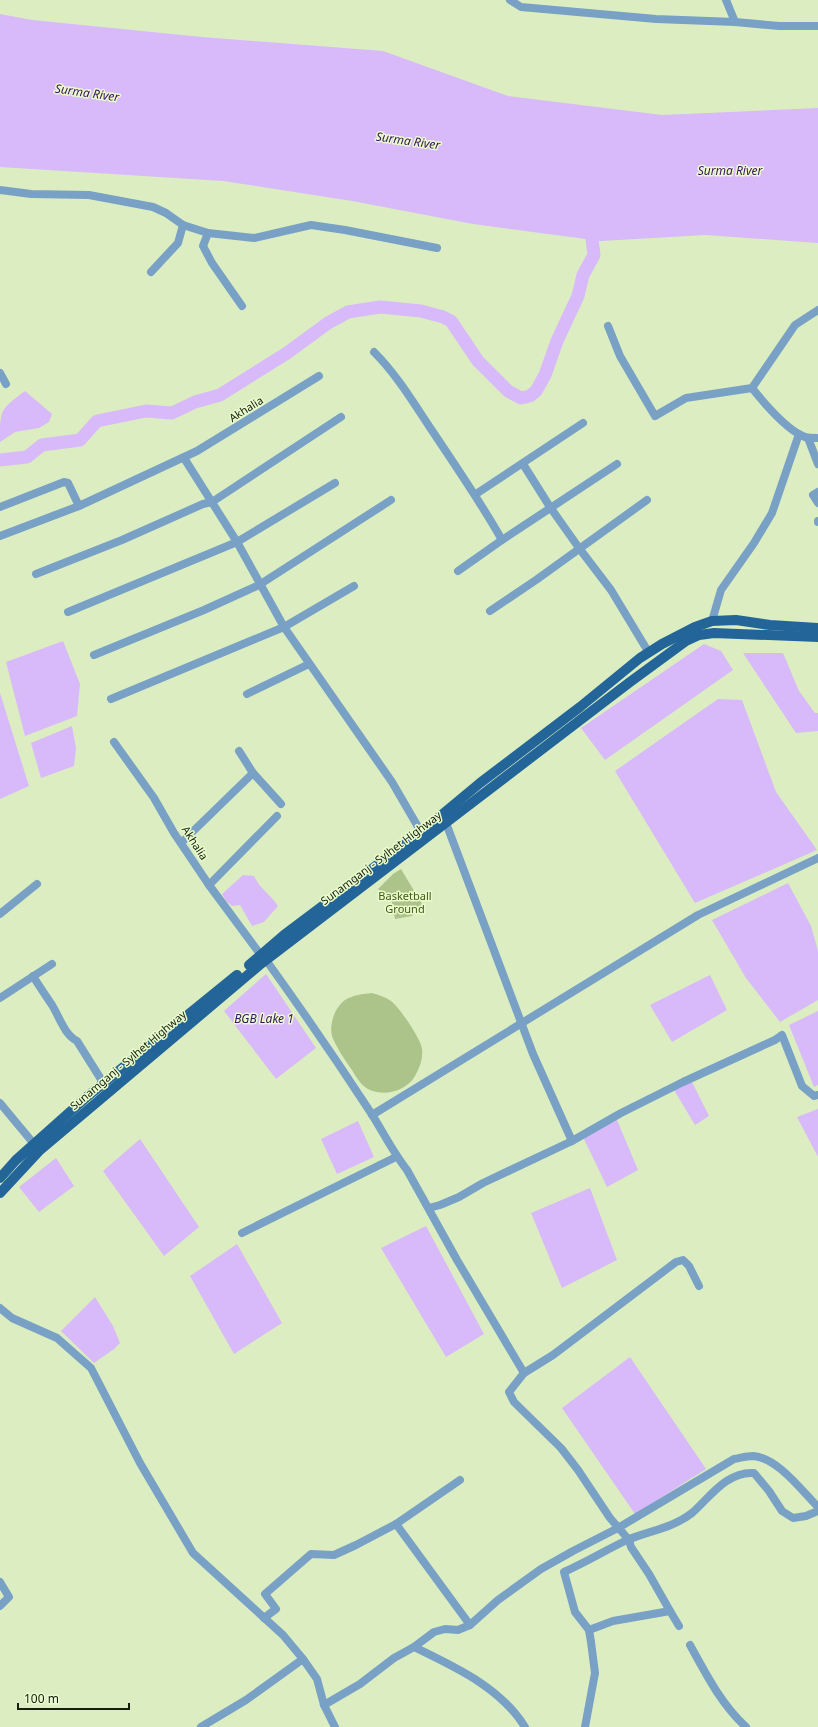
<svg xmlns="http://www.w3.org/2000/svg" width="818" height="1727" font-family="'Noto Sans',sans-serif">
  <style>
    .green { fill: #acc38a }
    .water { fill: #d8b9fa }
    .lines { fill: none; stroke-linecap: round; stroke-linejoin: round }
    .river { stroke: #d8b9fa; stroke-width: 13 }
    .minor { stroke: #79a1c6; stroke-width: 8 }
    .major { stroke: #236598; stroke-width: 10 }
    .labels { text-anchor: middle; stroke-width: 3; stroke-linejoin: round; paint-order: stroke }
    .street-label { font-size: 11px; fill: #161d0c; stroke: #e9fcce }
    .park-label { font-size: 11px; fill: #425911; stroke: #e9fcce }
    .water-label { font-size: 12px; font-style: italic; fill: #3c115b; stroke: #e9fcce }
  </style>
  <rect width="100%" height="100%" fill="#dceec1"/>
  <g class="green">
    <polygon points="401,869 422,904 412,916 395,919 392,902 378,889 393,874"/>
    <path d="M372,993C379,995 385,997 391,1001C400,1008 421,1039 422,1049C423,1059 420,1067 415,1076C407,1090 386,1097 370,1090C362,1087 356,1077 352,1070C346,1062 335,1045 332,1036C329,1024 335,1007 345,1000C353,995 363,994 372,993Z"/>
  </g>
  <g class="water">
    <polygon points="0,14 32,20 202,37 383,51 508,96 662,115 818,108 818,243 706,235 601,241 473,224 352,201 223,181 0,167"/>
    <path d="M25,391L52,414L49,422L39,428L15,432L0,442C0,408 0,410 25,391Z"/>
    <polygon points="63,641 80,684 77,716 25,736 6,662"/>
    <polygon points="704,644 721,651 733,670 605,760 581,728"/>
    <polygon points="743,653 783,653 799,691 815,713 818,713 818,731 796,733"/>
    <polygon points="0,693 29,786 0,799"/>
    <polygon points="718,699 742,700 776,792 817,850 695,903 615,771"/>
    <polygon points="72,726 76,748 74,766 41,778 31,743"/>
    <path d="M243,875L254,876C260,889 271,895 278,906L264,922L252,926L240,905L232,906L226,901L222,894Z"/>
    <polygon points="788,883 811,926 818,951 818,1000 780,1022 746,978 712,920"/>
    <polygon points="266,974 316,1048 276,1079 224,1011"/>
    <polygon points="710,975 727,1010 672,1042 650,1005"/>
    <polygon points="818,1011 818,1085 814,1087 789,1025"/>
    <polygon points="691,1080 709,1116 695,1125 674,1090"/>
    <polygon points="818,1109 818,1157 797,1117"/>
    <polygon points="617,1120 638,1170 607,1187 583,1137"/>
    <polygon points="358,1121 374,1157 337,1174 321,1139"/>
    <polygon points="140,1139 199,1227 164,1256 103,1171"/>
    <polygon points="56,1158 74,1186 39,1212 19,1187"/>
    <polygon points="590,1188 617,1260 562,1288 531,1213"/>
    <polygon points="426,1226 484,1334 446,1357 381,1248"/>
    <polygon points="237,1244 282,1323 234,1354 190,1276"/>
    <polygon points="95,1297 113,1326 120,1343 114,1349 94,1363 61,1331"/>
    <polygon points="630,1357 706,1469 635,1514 562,1408"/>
  </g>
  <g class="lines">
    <polyline class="river" points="0,460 27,457 42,445 80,440 97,421 146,411 172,413 195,402 220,395 287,353 328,323 348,312 380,307 421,311 443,317 451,321 478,361 508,391 521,398 530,396 536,391 545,375 557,341 578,296 583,275 594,255 590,223"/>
    <g class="minor">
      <polyline points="510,0 521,7 656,19 735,22 779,26 818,26"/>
      <polyline points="726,0 735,22"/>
      <polyline points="0,190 31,194 89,195 153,207 166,213 183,225 208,233 254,238 311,225 345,230 437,248"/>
      <polyline points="208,233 203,246 212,263 242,306"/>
      <polyline points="151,272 178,243 183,225"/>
      <polyline points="608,326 620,356 655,416 686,398 752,388 795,325 818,310"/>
      <path d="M374,352C397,375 413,402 431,429C455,465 480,501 502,540"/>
      <polyline points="0,373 6,384"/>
      <path d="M752,388C764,403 787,430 805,437C809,438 814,438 818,438"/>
      <polyline points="808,438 818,464"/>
      <polyline points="184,458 237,542 284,627 392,782 421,832"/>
      <polyline points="523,464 550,507 579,548 611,590 649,653"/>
      <polyline points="818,492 813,495 818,503"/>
      <polyline points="476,494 583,423"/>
      <polyline points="0,507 64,482 68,483 79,506"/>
      <polyline points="818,521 818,522"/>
      <polyline points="0,536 79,506 197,451 319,376"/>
      <polyline points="458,571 502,540 617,464"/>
      <polyline points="36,574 122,540 203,504 212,502 341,417"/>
      <polyline points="490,611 536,580 647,500"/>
      <polyline points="68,612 237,542 335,483"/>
      <polyline points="712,621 721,590 754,543 772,513 799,434"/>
      <polyline points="94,655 204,610 259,585 391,500"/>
      <polyline points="247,694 309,664"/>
      <polyline points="111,699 284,627 354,586"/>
      <polyline points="114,742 154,798 174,833 209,885 260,954"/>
      <polyline points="239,751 253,773 281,804"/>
      <polyline points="446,823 533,1054 572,1141"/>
      <polyline points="181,843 253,773"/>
      <polyline points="209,885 277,816"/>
      <polyline points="0,914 37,884"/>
      <path d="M266,960C302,1010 337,1061 371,1113C383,1132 393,1152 407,1170L457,1260L524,1373L509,1392L514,1402L561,1448L578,1470L610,1518L629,1540L631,1547L649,1574L670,1611"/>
      <path d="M33,976C39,986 46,996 52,1005C60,1018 64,1034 77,1041L104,1084"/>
      <polyline points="0,998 52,964"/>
      <polyline points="0,1103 34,1144"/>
      <polyline points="372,1115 698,915 818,858"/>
      <polyline points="429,1208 440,1205 459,1197 483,1183 572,1141 621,1113 683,1082 775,1040 782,1035 802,1086 814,1096 818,1095"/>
      <polyline points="242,1233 396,1157"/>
      <polyline points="0,1308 12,1318 57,1338 91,1368 140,1463 193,1553 283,1635 303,1659 317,1679 324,1705 335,1727"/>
      <polyline points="524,1373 553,1355 676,1262 683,1260 689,1266 699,1286"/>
      <polyline points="396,1524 470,1625"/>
      <polyline points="0,1582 9,1597 0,1606"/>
      <polyline points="264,1618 276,1609 265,1594 311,1554 334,1555 356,1545 396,1524 460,1480"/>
      <polyline points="589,1630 613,1621 670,1611 679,1626"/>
      <path d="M690,1645C706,1674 721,1704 746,1727"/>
      <path d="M414,1647L434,1632L445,1629L458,1630L470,1625L498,1600L541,1569L573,1551L618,1528L734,1459C740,1458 747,1456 753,1456C778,1458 801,1490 818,1507"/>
      <path d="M324,1705L360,1684L394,1658L414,1647C455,1667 500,1687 525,1727"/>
      <polyline points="201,1727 246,1700 303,1659"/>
      <path d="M585,1727L595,1673L591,1642L589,1630L575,1612L564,1572C586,1562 606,1550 627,1540C649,1531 673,1528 692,1513C710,1497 727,1471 754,1473L769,1491L782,1511L793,1518L806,1516L818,1511"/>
    </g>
    <g class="major">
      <polyline points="249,965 284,935 421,832 480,783 580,707 640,658 662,644 695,627 712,621 736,620 770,625 818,628"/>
      <polyline points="0,1178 16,1160 89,1095 237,975"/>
      <polyline points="0,1193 39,1151 262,963 630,682 686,641 699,635 714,633 818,637"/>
    </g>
  </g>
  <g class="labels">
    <g class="street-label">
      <text transform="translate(246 409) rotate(-32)" y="4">Akhalia</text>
      <text transform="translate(195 843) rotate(57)" y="4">Akhalia</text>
      <text transform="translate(381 858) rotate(-37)" y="4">Sunamganj - Sylhet Highway</text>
      <text transform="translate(128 1060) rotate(-40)" y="4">Sunamganj - Sylhet Highway</text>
    </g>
    <g class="park-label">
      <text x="405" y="900">Basketball<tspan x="405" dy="13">Ground</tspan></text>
    </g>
    <g class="water-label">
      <text transform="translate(87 93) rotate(8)" y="4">Surma River</text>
      <text transform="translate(408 141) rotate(8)" y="4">Surma River</text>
      <text x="730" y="175">Surma River</text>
      <text x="264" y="1023">BGB Lake 1</text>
    </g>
  </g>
  <path d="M18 1703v6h111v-6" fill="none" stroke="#161d0c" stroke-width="2"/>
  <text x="24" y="1703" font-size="12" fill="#161d0c" stroke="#e9fcce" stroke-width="3" paint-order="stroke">100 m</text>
</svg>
